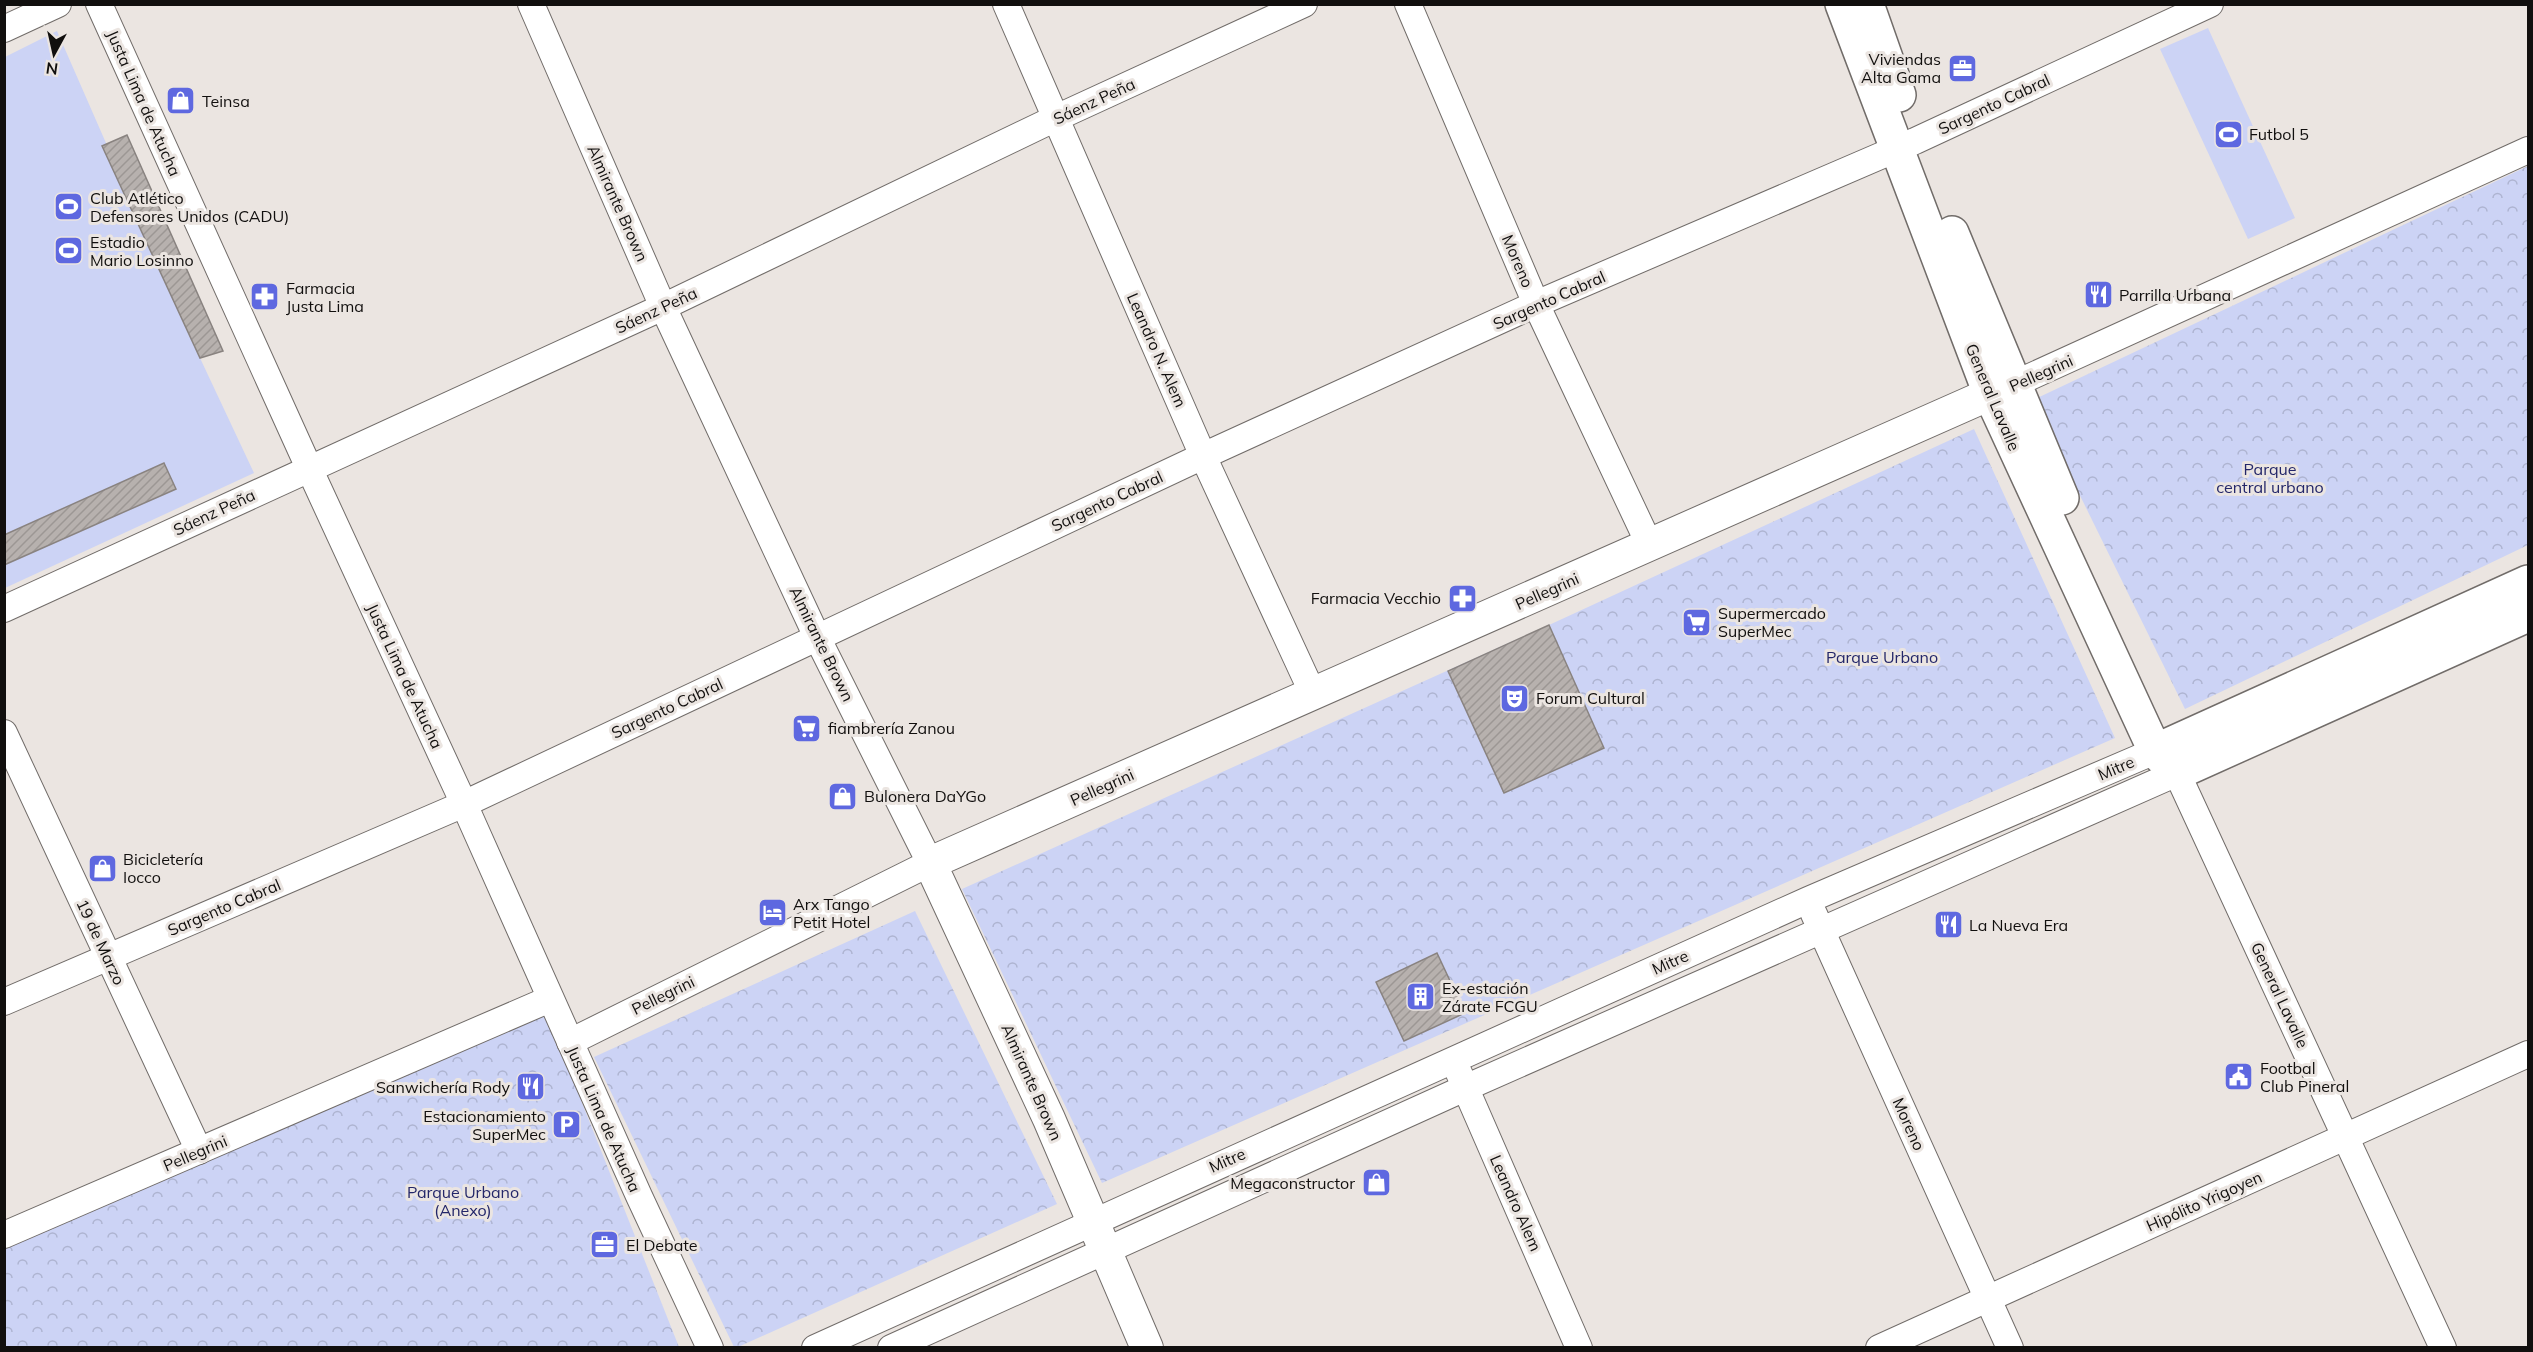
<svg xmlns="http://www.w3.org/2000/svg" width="2533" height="1352" font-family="Mulish,sans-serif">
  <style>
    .forest { fill: url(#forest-crowns) }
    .pitch { fill: #ccd3f5 }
    .building { fill: url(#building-hatch); stroke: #898380; stroke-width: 1.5 }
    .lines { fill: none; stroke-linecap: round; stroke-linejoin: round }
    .minor-casing { stroke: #716c69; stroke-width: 28 }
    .tertiary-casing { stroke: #716c69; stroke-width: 34 }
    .secondary-casing { stroke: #716c69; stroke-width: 36 }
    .minor { stroke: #fff; stroke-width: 26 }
    .tertiary { stroke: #fff; stroke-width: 32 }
    .secondary { stroke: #fff; stroke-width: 33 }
    .labels { text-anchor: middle; stroke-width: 6; stroke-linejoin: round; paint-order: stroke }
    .poi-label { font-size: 16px; fill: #110f0e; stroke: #ebe5e1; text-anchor: start }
    .street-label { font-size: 16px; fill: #110f0e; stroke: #ebe5e1 }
    .park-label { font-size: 16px; fill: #232669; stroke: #ebe5e1 }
  </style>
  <defs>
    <pattern id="forest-crowns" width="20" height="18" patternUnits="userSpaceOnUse" patternTransform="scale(1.5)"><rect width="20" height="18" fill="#ccd3f5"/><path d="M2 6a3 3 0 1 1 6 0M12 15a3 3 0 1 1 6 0" fill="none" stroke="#aeb4d1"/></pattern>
    <pattern id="building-hatch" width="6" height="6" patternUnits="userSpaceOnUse" patternTransform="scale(1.5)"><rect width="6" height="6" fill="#b7b1ae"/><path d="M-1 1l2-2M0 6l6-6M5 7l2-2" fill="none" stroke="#9c9794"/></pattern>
  </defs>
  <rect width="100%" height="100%" fill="#ebe5e1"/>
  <g class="forest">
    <polygon points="2528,166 2528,545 2185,709 2033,400"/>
    <polygon points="1974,429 2115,738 1102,1183 962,889 1549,625"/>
    <polygon points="915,911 1057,1204 738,1347 734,1347 594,1057"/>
    <polygon points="542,1002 679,1347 5,1347 4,1246"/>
  </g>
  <g class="pitch">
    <polygon points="2208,28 2295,218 2248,239 2160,49"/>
    <polygon points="57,31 200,358 254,473 5,588 5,57"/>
  </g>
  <g class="building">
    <polygon points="127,135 223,351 200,358 102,146"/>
    <polygon points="164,463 176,489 4,565 4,535"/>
    <polygon points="1549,625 1604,748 1504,793 1448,671"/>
    <polygon points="1437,953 1465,1013 1404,1041 1376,982"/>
  </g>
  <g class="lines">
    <defs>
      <g id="minor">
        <polyline points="99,4 309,468 464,804 639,1196 710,1348"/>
        <polyline points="531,4 663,307 817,637 930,863 570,1042"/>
        <polyline points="1006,4 1203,456 1313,694"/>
        <polyline points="1408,4 1536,304 1650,546"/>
        <polyline points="4,29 58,4"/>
        <polyline points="1999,391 2528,150"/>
        <polyline points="4,609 663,307 1056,118 1304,4"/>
        <polyline points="4,733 199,1151"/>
        <polyline points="1814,914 2010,1348"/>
        <polyline points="4,1002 464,804 1203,456 1536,304 1915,141 2210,4"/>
        <polyline points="1459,1073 1579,1348"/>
        <polyline points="4,1235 550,999"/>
        <polyline points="815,1348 1808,900 2155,751"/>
        <polyline points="891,1348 1465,1088 2177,773 2443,1348"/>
        <polyline points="1879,1348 2528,1054"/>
      </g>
      <polyline id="tertiary" points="1147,1348 1049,1119 930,863 1990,394"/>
      <g id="secondary">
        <polyline points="1842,4 1990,394 2155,751 2177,773"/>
        <polyline points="1867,4 1899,95"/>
        <polyline points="1952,233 2062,498"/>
        <polyline points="2155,751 2528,582"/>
        <polyline points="2177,773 2528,615"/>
      </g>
    </defs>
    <use href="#minor" class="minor-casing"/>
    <use href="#tertiary" class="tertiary-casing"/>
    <use href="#secondary" class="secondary-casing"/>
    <use href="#minor" class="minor"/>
    <use href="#tertiary" class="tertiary"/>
    <use href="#secondary" class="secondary"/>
  </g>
  <defs>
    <symbol id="office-square" viewBox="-11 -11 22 22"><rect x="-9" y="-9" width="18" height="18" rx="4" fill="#5e68e0" stroke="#ebe5e1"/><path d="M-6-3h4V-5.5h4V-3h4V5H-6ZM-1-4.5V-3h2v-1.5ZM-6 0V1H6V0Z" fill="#fff"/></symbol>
    <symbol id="shop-square" viewBox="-11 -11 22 22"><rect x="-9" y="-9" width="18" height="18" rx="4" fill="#5e68e0" stroke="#ebe5e1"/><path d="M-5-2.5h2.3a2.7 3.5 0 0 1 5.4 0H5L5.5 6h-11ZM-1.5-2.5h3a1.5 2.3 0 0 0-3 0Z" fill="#fff"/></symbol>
    <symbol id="stadium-square" viewBox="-11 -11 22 22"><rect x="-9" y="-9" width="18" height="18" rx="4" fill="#5e68e0" stroke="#ebe5e1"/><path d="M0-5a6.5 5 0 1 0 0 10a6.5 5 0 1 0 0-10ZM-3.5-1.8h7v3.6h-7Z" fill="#fff"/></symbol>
    <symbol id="restaurant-square" viewBox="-11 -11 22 22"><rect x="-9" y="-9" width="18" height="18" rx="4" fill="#5e68e0" stroke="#ebe5e1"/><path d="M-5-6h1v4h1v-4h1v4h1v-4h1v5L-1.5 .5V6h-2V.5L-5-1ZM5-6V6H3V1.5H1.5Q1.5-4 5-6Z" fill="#fff"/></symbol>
    <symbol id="pharmacy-square" viewBox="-11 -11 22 22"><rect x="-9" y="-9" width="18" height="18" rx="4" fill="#5e68e0" stroke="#ebe5e1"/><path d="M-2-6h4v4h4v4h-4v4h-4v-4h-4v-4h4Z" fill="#fff"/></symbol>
    <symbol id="supermarket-square" viewBox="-11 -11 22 22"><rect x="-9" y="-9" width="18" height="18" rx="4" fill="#5e68e0" stroke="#ebe5e1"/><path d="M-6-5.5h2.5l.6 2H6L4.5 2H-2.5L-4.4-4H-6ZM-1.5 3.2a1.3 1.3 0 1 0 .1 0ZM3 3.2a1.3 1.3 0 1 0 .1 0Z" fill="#fff"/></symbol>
    <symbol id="theatre-square" viewBox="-11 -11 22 22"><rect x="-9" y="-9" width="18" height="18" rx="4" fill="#5e68e0" stroke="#ebe5e1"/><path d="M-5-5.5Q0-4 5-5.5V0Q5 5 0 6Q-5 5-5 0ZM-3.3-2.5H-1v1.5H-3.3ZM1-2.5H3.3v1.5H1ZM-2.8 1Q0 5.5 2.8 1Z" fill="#fff"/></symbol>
    <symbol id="hotel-square" viewBox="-11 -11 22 22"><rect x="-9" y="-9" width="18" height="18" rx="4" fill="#5e68e0" stroke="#ebe5e1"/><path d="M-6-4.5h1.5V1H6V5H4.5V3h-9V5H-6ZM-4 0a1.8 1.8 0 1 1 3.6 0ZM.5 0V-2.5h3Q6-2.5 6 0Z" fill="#fff"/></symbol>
    <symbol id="building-square" viewBox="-11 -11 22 22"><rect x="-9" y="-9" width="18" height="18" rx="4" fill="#5e68e0" stroke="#ebe5e1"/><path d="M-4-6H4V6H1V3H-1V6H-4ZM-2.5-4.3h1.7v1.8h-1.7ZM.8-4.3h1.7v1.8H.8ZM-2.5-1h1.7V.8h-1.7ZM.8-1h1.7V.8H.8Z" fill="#fff"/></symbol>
    <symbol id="civic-square" viewBox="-11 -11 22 22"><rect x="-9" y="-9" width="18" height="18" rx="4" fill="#5e68e0" stroke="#ebe5e1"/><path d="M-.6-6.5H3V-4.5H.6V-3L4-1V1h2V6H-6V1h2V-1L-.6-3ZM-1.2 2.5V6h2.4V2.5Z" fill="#fff"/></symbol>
    <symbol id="parking-square" viewBox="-11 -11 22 22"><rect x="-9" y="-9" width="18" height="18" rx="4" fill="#5e68e0" stroke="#ebe5e1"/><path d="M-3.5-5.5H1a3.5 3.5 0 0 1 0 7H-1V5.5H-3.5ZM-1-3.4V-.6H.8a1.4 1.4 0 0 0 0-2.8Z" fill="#fff"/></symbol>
  </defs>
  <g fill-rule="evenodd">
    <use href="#office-square" x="1946" y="52" width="33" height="33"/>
    <use href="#shop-square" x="164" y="84" width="33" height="33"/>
    <use href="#stadium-square" x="2212" y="118" width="33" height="33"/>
    <use href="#stadium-square" x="52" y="190" width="33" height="33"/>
    <use href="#stadium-square" x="52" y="234" width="33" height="33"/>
    <use href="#restaurant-square" x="2082" y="278" width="33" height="33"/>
    <use href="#pharmacy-square" x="248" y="280" width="33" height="33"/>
    <use href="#pharmacy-square" x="1446" y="582" width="33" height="33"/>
    <use href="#supermarket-square" x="1680" y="606" width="33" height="33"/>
    <use href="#theatre-square" x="1498" y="682" width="33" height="33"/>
    <use href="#supermarket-square" x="790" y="712" width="33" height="33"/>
    <use href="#shop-square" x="826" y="780" width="33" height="33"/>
    <use href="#shop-square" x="86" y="852" width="33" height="33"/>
    <use href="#hotel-square" x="756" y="896" width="33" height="33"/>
    <use href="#restaurant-square" x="1932" y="908" width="33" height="33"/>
    <use href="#building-square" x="1404" y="980" width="33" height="33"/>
    <use href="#civic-square" x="2222" y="1060" width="33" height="33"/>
    <use href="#restaurant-square" x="514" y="1070" width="33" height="33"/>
    <use href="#parking-square" x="550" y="1108" width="33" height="33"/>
    <use href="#shop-square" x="1360" y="1166" width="33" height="33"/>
    <use href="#office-square" x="588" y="1228" width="33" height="33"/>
  </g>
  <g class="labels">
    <g class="poi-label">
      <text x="1941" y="65" text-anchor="end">Viviendas<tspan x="1941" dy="18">Alta Gama</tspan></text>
      <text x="202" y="107">Teinsa</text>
      <text x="2249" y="140">Futbol 5</text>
      <text x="90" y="204">Club Atlético<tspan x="90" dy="18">Defensores Unidos (CADU)</tspan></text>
      <text x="90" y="248">Estadio<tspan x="90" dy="18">Mario Losinno</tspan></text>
      <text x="286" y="294">Farmacia<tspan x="286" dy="18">Justa Lima</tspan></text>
      <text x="2119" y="301">Parrilla Urbana</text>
      <text x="1441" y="604" text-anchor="end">Farmacia Vecchio</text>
      <text x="1718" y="619">Supermercado<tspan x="1718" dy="18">SuperMec</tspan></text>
      <text x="1536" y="704">Forum Cultural</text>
      <text x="828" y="734">fiambrería Zanou</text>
      <text x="864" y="802">Bulonera DaYGo</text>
      <text x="123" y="865">Bicicletería<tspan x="123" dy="18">Iocco</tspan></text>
      <text x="793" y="910">Arx Tango<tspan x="793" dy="18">Petit Hotel</tspan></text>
      <text x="1969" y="931">La Nueva Era</text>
      <text x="1442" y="994">Ex-estación<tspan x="1442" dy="18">Zárate FCGU</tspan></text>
      <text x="2260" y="1074">Footbal<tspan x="2260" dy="18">Club Pineral</tspan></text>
      <text x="510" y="1093" text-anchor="end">Sanwichería Rody</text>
      <text x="546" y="1122" text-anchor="end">Estacionamiento<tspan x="546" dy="18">SuperMec</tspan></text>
      <text x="1355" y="1189" text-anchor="end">Megaconstructor</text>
      <text x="626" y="1251">El Debate</text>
    </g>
    <g class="street-label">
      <text transform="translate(1094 101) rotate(-25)" y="6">Sáenz Peña</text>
      <text transform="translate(144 103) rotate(66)" y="6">Justa Lima de Atucha</text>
      <text transform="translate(1994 104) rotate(-25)" y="6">Sargento Cabral</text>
      <text transform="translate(618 203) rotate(66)" y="6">Almirante Brown</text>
      <text transform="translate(1518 261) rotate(67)" y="6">Moreno</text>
      <text transform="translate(1549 300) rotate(-24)" y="6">Sargento Cabral</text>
      <text transform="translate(656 310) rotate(-25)" y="6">Sáenz Peña</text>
      <text transform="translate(1157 350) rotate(66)" y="6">Leandro N. Alem</text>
      <text transform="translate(2041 373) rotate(-24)" y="6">Pellegrini</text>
      <text transform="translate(1993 397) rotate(67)" y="6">General Lavalle</text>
      <text transform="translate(1107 501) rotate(-25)" y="6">Sargento Cabral</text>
      <text transform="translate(214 512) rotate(-25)" y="6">Sáenz Peña</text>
      <text transform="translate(1547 591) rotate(-24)" y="6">Pellegrini</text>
      <text transform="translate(822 644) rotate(64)" y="6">Almirante Brown</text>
      <text transform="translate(405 676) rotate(65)" y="6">Justa Lima de Atucha</text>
      <text transform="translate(667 708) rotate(-25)" y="6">Sargento Cabral</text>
      <text transform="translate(2116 768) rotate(-23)" y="6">Mitre</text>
      <text transform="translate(1102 787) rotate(-24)" y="6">Pellegrini</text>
      <text transform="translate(224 907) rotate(-23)" y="6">Sargento Cabral</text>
      <text transform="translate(101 942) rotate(65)" y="6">19 de Marzo</text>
      <text transform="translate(1670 962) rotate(-24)" y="6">Mitre</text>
      <text transform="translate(663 995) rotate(-26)" y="6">Pellegrini</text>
      <text transform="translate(2280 995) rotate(65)" y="6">General Lavalle</text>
      <text transform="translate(1032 1082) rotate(66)" y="6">Almirante Brown</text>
      <text transform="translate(604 1119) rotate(66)" y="6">Justa Lima de Atucha</text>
      <text transform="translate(1909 1124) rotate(66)" y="6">Moreno</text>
      <text transform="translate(195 1153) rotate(-23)" y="6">Pellegrini</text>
      <text transform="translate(1227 1160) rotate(-24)" y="6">Mitre</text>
      <text transform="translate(2204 1201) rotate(-24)" y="6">Hipólito Yrigoyen</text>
      <text transform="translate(1516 1203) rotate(66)" y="6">Leandro Alem</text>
    </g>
    <g class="park-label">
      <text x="2270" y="475">Parque<tspan x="2270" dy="18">central urbano</tspan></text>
      <text x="1882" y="663">Parque Urbano</text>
      <text x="463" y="1198">Parque Urbano<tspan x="463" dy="18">(Anexo)</tspan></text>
    </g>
  </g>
  <rect width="2533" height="1352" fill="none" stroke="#110f0e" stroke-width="12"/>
  <g transform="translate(54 54) rotate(188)" stroke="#ebe5e1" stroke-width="4.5" paint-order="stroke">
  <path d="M0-4.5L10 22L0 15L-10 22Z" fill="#110f0e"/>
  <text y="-9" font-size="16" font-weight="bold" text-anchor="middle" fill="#110f0e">N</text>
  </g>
</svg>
